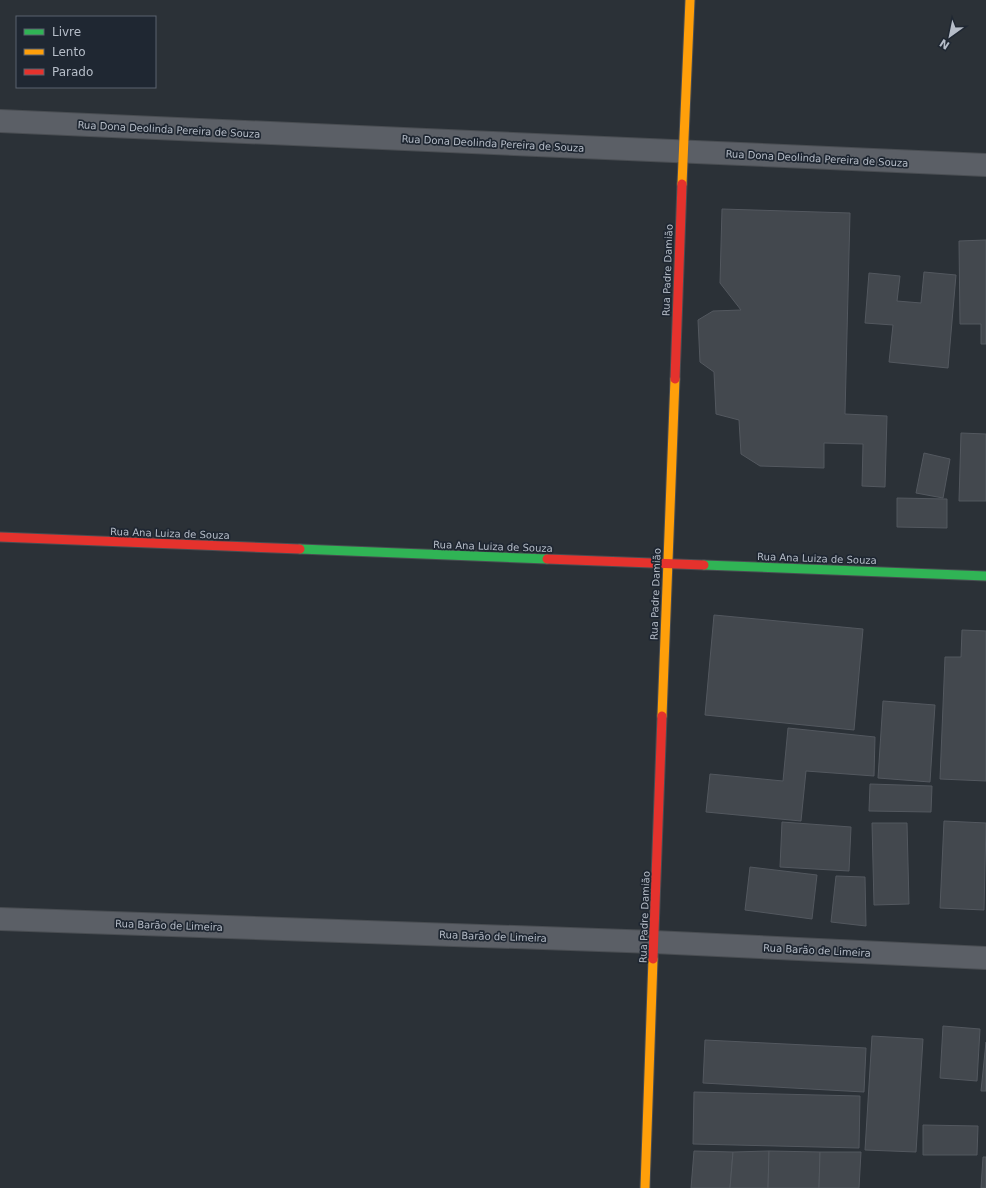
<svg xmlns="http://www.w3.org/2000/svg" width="986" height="1188" font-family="'DejaVu Sans',sans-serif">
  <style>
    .building { fill: #43484e; stroke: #53585f }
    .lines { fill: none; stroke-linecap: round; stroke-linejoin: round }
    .street-casing { stroke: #494d52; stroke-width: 24 }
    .fast-casing { stroke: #494d52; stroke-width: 11 }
    .slow-casing { stroke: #494d52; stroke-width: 11 }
    .jam-casing { stroke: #494d52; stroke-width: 11 }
    .street { stroke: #5b5f66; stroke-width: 22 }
    .fast { stroke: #30b455; stroke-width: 9 }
    .slow { stroke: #ff9f0a; stroke-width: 9 }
    .jam { stroke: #e5322d; stroke-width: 9 }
    .labels { text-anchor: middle; stroke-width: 3.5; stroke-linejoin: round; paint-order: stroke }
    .street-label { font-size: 10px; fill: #b6bdc8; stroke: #1f2732 }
  </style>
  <rect width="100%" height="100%" fill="#2b3137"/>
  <g class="building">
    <polygon points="722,209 850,213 845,414 887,416 885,487 862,486 863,444 824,443 824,468 760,466 741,454 739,420 716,414 714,372 700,362 698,320 713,311 741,310 720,283"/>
    <polygon points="986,240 986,344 981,344 981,324 960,324 959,241"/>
    <polygon points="924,272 956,275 948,368 889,362 893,325 865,323 869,273 900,276 897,301 921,303"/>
    <polygon points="961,433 986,434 986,501 959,501"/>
    <polygon points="924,453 950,459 943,498 916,493"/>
    <polygon points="897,498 947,499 947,528 897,527"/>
    <polygon points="714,615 863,629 854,730 705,715"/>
    <polygon points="962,630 986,631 986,781 940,779 945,657 961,657"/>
    <polygon points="883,701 935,705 930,782 878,778"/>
    <polygon points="788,728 875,737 874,776 806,771 801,821 706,812 710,774 783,781"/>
    <polygon points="870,784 932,786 931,812 869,811"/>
    <polygon points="944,821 986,823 984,910 940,908"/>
    <polygon points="782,822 851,827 849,871 780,867"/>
    <polygon points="872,823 907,823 909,904 874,905"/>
    <polygon points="750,867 817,875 812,919 745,910"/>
    <polygon points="836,876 865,877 866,926 831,922"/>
    <polygon points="943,1026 980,1029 977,1081 940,1078"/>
    <polygon points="872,1036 923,1039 916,1152 865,1150"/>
    <polygon points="705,1040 866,1048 864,1092 703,1083"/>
    <polygon points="986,1042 986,1091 981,1091"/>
    <polygon points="694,1092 860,1096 859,1148 693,1144"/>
    <polygon points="923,1125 978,1126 977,1155 923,1155"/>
    <polygon points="694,1151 733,1152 730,1188 691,1188"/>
    <polygon points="769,1151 768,1188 730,1188 733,1152"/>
    <polygon points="769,1151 820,1152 819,1188 768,1188"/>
    <polygon points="820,1152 861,1152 859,1188 819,1188"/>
    <polygon points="983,1157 986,1157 986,1188 981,1188"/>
  </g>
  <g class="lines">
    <defs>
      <g id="street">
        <polyline points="0,121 986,165"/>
        <polyline points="0,919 654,942 986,958"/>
      </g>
      <g id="fast">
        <polyline points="300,549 547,559"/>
        <polyline points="704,565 986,576"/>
      </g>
      <g id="slow">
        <polyline points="682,184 690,0"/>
        <polyline points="662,716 675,379"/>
        <polyline points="645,1188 653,959"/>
      </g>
      <g id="jam">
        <polyline points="675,379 682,184"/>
        <polyline points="0,537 300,549"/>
        <polyline points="547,559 704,565"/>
        <polyline points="653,959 662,716"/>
      </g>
    </defs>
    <use href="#street" class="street-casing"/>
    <use href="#fast" class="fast-casing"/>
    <use href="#slow" class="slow-casing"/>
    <use href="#jam" class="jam-casing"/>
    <use href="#street" class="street"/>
    <use href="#fast" class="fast"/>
    <use href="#slow" class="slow"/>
    <use href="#jam" class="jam"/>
  </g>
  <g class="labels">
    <g class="street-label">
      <text transform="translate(169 129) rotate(3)" y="4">Rua Dona Deolinda Pereira de Souza</text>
      <text transform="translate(493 143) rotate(3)" y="4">Rua Dona Deolinda Pereira de Souza</text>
      <text transform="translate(817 158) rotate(3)" y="4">Rua Dona Deolinda Pereira de Souza</text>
      <text transform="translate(667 270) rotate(-88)" y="4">Rua Padre Damião</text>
      <text transform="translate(170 533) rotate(2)" y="4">Rua Ana Luiza de Souza</text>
      <text transform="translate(493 546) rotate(2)" y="4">Rua Ana Luiza de Souza</text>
      <text transform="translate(817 558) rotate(2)" y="4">Rua Ana Luiza de Souza</text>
      <text transform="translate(655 594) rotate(-88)" y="4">Rua Padre Damião</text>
      <text transform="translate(644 917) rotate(-88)" y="4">Rua Padre Damião</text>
      <text transform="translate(169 925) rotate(2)" y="4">Rua Barão de Limeira</text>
      <text transform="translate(493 936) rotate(2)" y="4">Rua Barão de Limeira</text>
      <text transform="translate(817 950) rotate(3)" y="4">Rua Barão de Limeira</text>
    </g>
  </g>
  <rect x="16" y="16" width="140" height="72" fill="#1f2732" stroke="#5b636e"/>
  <rect x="24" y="29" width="20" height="6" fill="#30b455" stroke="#5b636e"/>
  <text x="52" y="36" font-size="12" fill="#b6bdc8">Livre</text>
  <rect x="24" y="49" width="20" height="6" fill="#ff9f0a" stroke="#5b636e"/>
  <text x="52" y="56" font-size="12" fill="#b6bdc8">Lento</text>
  <rect x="24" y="69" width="20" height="6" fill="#e5322d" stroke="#5b636e"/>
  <text x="52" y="76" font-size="12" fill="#b6bdc8">Parado</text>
  <g transform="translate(950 36) rotate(213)" stroke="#1f2732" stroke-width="3" paint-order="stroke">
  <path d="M0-3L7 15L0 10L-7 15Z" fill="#b6bdc8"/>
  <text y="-6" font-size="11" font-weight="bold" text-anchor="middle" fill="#b6bdc8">N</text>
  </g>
</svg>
